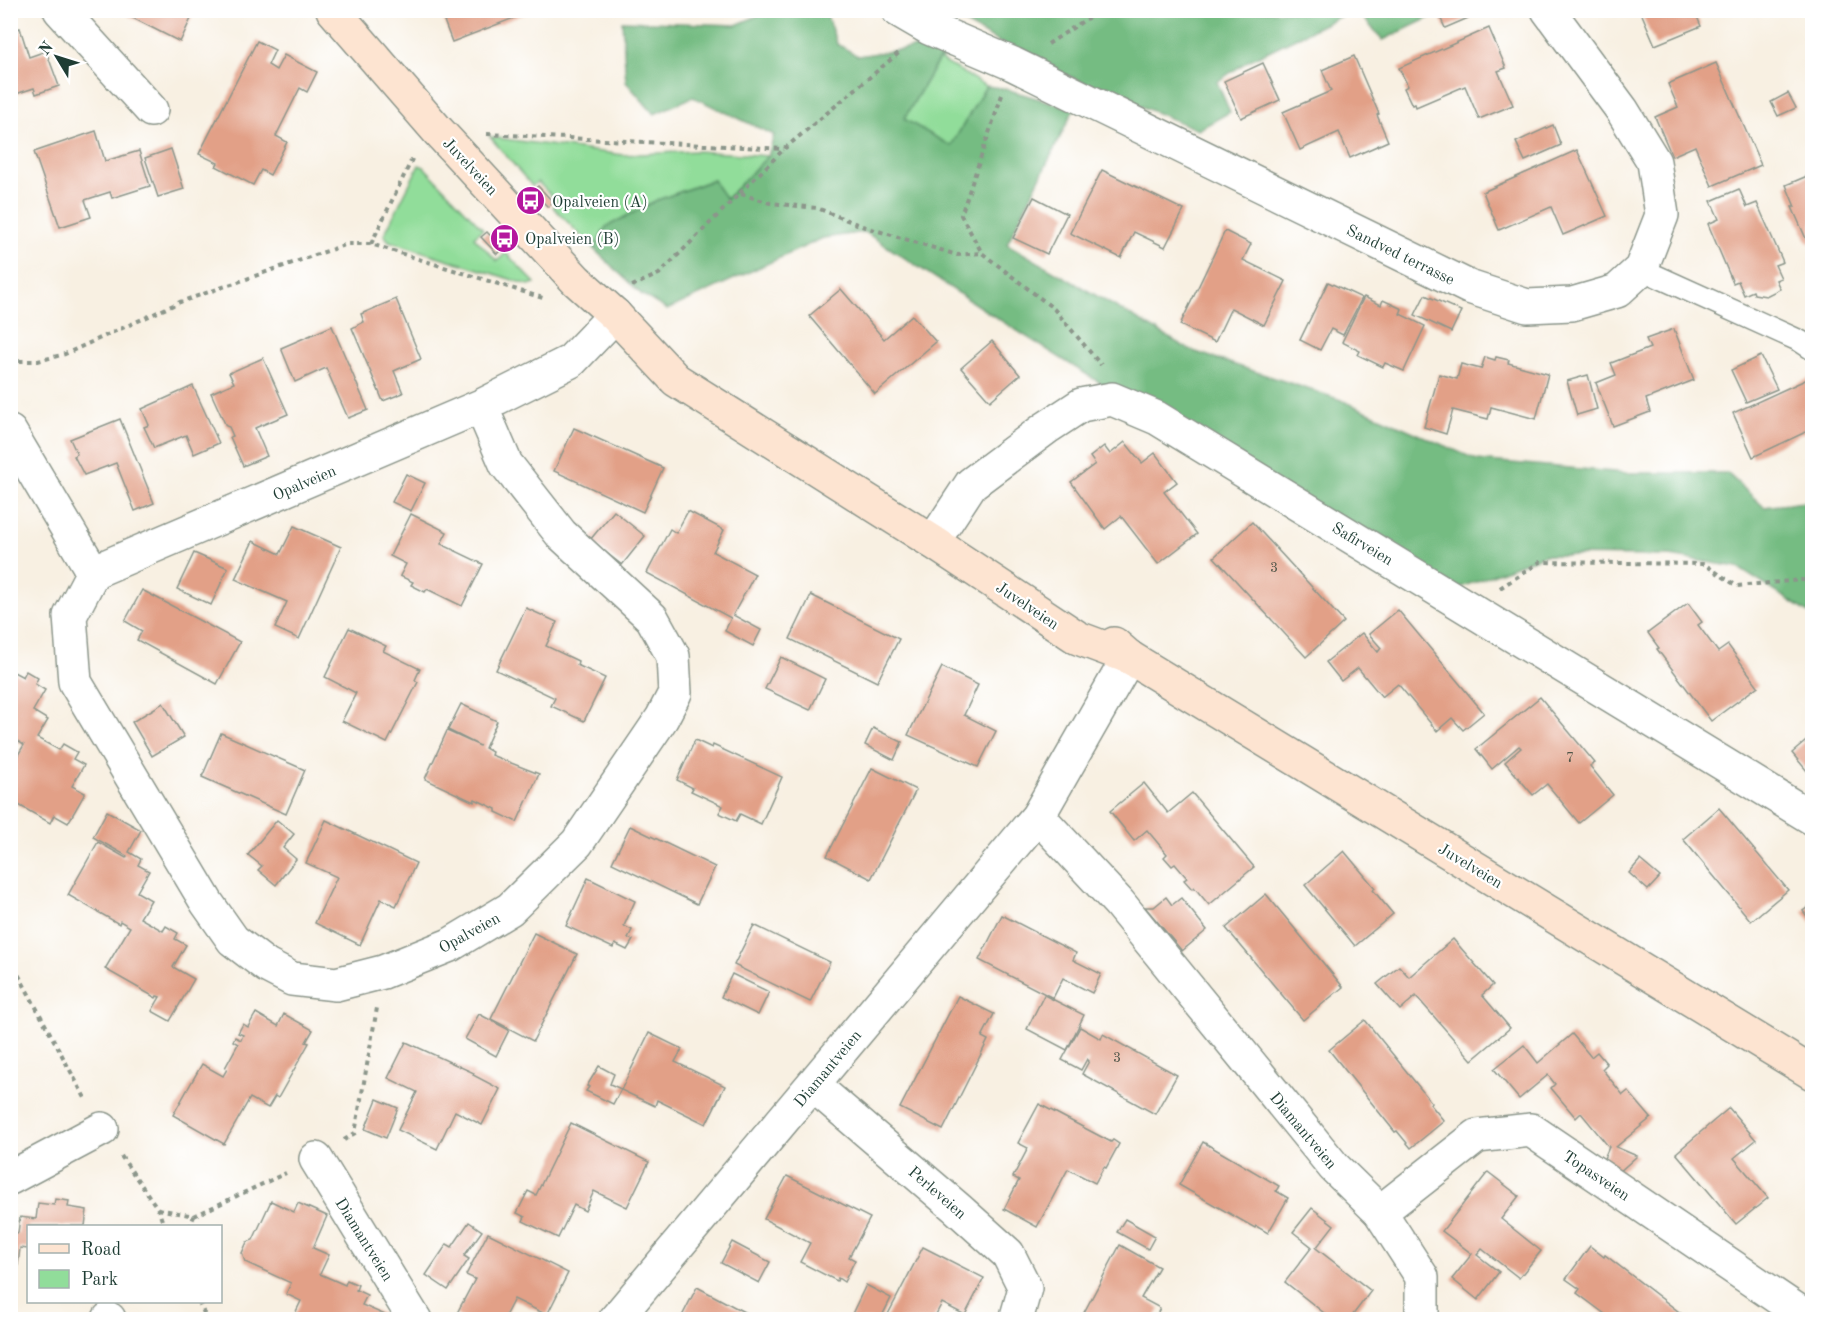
<svg xmlns="http://www.w3.org/2000/svg" width="1823" height="1330" font-family="'Old Standard TT',serif">
  <style>
    .green { fill: #91dd9a; stroke: #588d67; stroke-width: 1.5 }
    .forest { fill: #74bc82; stroke: #4a7c5b; stroke-width: 1.5 }
    .building { fill: #e2a087 }
    .lines { fill: none; stroke-linecap: round; stroke-linejoin: round }
    .lane-casing { stroke: #8c968b; stroke-width: 24 }
    .street-casing { stroke: #8c968b; stroke-width: 36 }
    .secondary-casing { stroke: #8c968b; stroke-width: 36 }
    .path { stroke: #8c968b; stroke-width: 4; stroke-dasharray: 4.5 4.5; stroke-linecap: butt }
    .lane { stroke: #fff; stroke-width: 21 }
    .street { stroke: #fff; stroke-width: 33 }
    .secondary { stroke: #fde4d1; stroke-width: 33 }
    .labels { text-anchor: middle; stroke-width: 4.5; stroke-linejoin: round; paint-order: stroke }
    .number-label { font-size: 14px; fill: #505649 }
    .street-label { font-size: 16px; fill: #1f3d34; stroke: #fff }
    .poi-label { font-size: 16px; fill: #1f3d34; stroke: #fff; text-anchor: start }
  </style>
  <rect width="100%" height="100%" fill="#fff"/>
  <filter id="ink" filterUnits="userSpaceOnUse"><feTurbulence type="fractalNoise" baseFrequency=".0167" numOctaves="2"/><feDisplacementMap in="SourceGraphic" scale="12" xChannelSelector="R" yChannelSelector="G"/><feConvolveMatrix kernelMatrix="1 2 1 2 8 2 1 2 1" color-interpolation-filters="sRGB"/></filter>
  <filter id="wash" filterUnits="userSpaceOnUse"><feTurbulence type="fractalNoise" baseFrequency=".008" numOctaves="4" result="noise"/><feDisplacementMap in="SourceGraphic" scale="24" xChannelSelector="R" yChannelSelector="G"/><feGaussianBlur stdDeviation="1.35" result="paint"/><feColorMatrix in="noise" values="0 0 0 0 0 0 0 0 0 0 0 0 0 0 0 0 0 1.4 0 .05"/><feComposite in="paint" operator="in"/></filter>
  <g filter="url(#wash)">
    <rect width="100%" height="100%" fill="#f8f0e2"/>
    <g class="green">
      <polygon points="939,59 986,86 951,146 904,119"/>
      <polygon points="490,137 623,155 696,151 768,156 725,200 712,180 655,201 606,227 594,249 553,207 558,203 538,182 532,186"/>
      <polygon points="419,165 424,167 483,229 474,237 497,261 506,253 535,283 529,285 389,241 384,235"/>
    </g>
    <g class="forest">
      <polygon points="769,11 825,11 837,44 858,56 945,43 969,54 939,59 904,119 951,146 986,86 1002,88 1074,109 1007,244 1190,350 1341,400 1477,460 1626,473 1727,473 1764,507 1812,501 1812,615 1737,567 1670,556 1544,555 1454,590 1121,396 989,313 865,232 823,238 667,310 641,294 594,249 606,227 655,201 713,180 726,199 768,156 774,135 693,97 654,114 626,82 622,21 736,25"/>
      <polygon points="942,11 1351,11 1248,61 1217,82 1230,112 1198,130 1037,63"/>
      <polygon points="1357,11 1432,11 1435,15 1383,40"/>
    </g>
    <g id="blocks">
      <g class="building">
        <polygon points="126,10 195,10 180,42 125,14"/>
        <polygon points="440,10 532,10 532,11 452,42"/>
        <polygon points="1437,10 1473,10 1475,15 1445,28"/>
        <polygon points="1640,10 1694,10 1701,26 1655,45"/>
        <polygon points="20,28 29,57 46,51 59,86 36,94 34,88 10,96 10,31"/>
        <polygon points="1489,28 1506,68 1498,71 1513,105 1479,119 1465,86 1416,107 1415,104 1412,105 1404,88 1408,86 1399,68"/>
        <polygon points="257,41 275,50 268,65 276,70 284,55 317,72 307,92 300,88 276,136 287,142 270,175 261,170 253,185 216,166 218,163 199,154"/>
        <polygon points="1354,56 1379,114 1377,115 1388,141 1350,158 1339,132 1300,150 1283,112 1331,91 1322,70"/>
        <polygon points="1263,63 1280,100 1241,118 1224,81"/>
        <polygon points="1716,63 1761,165 1712,186 1695,146 1672,156 1655,117 1678,107 1668,84"/>
        <polygon points="1788,93 1796,108 1778,116 1771,102"/>
        <polygon points="1553,125 1561,145 1525,161 1516,142"/>
        <polygon points="96,131 105,161 139,151 150,186 112,198 110,192 85,200 91,217 60,227 34,152"/>
        <polygon points="171,149 184,189 158,197 145,158"/>
        <polygon points="1577,150 1607,216 1563,235 1551,207 1499,230 1483,192"/>
        <polygon points="1102,170 1184,210 1165,247 1134,232 1121,258 1070,233"/>
        <polygon points="1812,174 1812,247 1811,242 1808,243 1792,207 1795,207 1786,185"/>
        <polygon points="538,186 553,202 548,207 532,191"/>
        <polygon points="1739,189 1747,207 1757,203 1783,262 1775,265 1781,278 1776,280 1780,289 1766,296 1754,294 1753,291 1744,295 1738,281 1733,283 1708,224 1719,219 1711,201"/>
        <polygon points="1034,197 1067,214 1047,254 1013,238"/>
        <polygon points="1225,231 1251,244 1243,260 1286,281 1264,325 1231,308 1215,342 1180,325"/>
        <polygon points="487,232 502,248 497,254 481,237"/>
        <polygon points="1328,282 1362,298 1343,335 1331,329 1320,350 1300,340"/>
        <polygon points="841,289 884,339 912,315 936,342 875,394 809,316"/>
        <polygon points="1425,295 1461,311 1451,332 1415,315"/>
        <polygon points="1364,297 1381,305 1383,300 1402,309 1400,314 1425,326 1404,371 1385,363 1383,367 1358,355 1360,351 1342,342"/>
        <polygon points="396,299 421,359 394,371 403,393 383,401 352,328 364,322 361,314"/>
        <polygon points="332,326 368,410 348,418 326,368 295,382 281,348"/>
        <polygon points="1674,329 1694,380 1646,399 1650,412 1613,426 1596,383 1616,375 1611,363 1650,348 1646,339"/>
        <polygon points="992,341 1020,375 990,401 961,368"/>
        <polygon points="1761,356 1777,389 1746,402 1731,370"/>
        <polygon points="1485,357 1495,360 1496,357 1509,360 1508,363 1548,374 1536,419 1491,407 1488,419 1453,410 1446,434 1424,427 1439,374 1457,379 1461,364 1481,369"/>
        <polygon points="263,358 288,414 255,428 267,456 243,466 230,437 233,436 229,427 226,426 211,393 234,383 229,373"/>
        <polygon points="1588,375 1597,409 1577,415 1567,381"/>
        <polygon points="1812,377 1812,429 1753,457 1733,413"/>
        <polygon points="193,386 219,443 194,454 186,435 154,448 144,427 149,425 142,409"/>
        <polygon points="120,419 154,503 135,511 116,463 84,475 74,456 77,454 70,439"/>
        <polygon points="574,428 663,468 643,512 554,471"/>
        <polygon points="1125,442 1142,463 1155,453 1177,482 1164,492 1197,534 1158,564 1121,516 1105,529 1071,482 1095,464 1090,457 1104,446 1110,454"/>
        <polygon points="406,474 425,483 411,511 392,502"/>
        <polygon points="614,511 645,536 622,565 590,540"/>
        <polygon points="688,511 724,530 713,552 755,574 733,615 761,630 753,646 725,631 731,618 647,573 670,529 676,533"/>
        <polygon points="411,514 447,532 441,544 483,564 462,606 427,589 425,592 411,585 413,582 400,576 406,564 390,556"/>
        <polygon points="1252,522 1344,622 1306,657 1214,557"/>
        <polygon points="294,526 341,547 299,639 275,628 287,602 235,579 253,541 280,554"/>
        <polygon points="194,553 228,568 211,605 177,589"/>
        <polygon points="142,590 240,642 217,684 137,640 142,631 125,621"/>
        <polygon points="811,595 899,639 877,682 790,639"/>
        <polygon points="1688,603 1702,622 1698,625 1718,652 1728,645 1758,686 1711,721 1657,649 1659,648 1648,633"/>
        <polygon points="526,608 557,622 546,646 578,661 577,665 605,678 584,721 551,706 555,698 496,670"/>
        <polygon points="1398,610 1484,713 1463,730 1452,718 1437,731 1398,684 1382,697 1358,668 1341,681 1326,662 1362,633 1378,652 1381,648 1369,634"/>
        <polygon points="349,628 386,646 383,651 420,669 415,680 418,682 387,743 342,721 356,693 325,677"/>
        <polygon points="781,657 825,679 810,710 765,689"/>
        <polygon points="942,667 978,685 964,715 996,731 978,767 908,735"/>
        <polygon points="10,670 23,677 26,671 38,678 35,684 45,690 33,711 48,720 37,738 59,750 63,744 77,752 73,759 84,765 72,786 85,793 68,823 54,815 50,823 10,800 10,768 24,745 16,740 14,743 10,741"/>
        <polygon points="1540,697 1595,763 1590,766 1613,795 1579,823 1547,784 1533,795 1505,762 1521,748 1519,746 1492,769 1476,749"/>
        <polygon points="163,703 184,737 152,756 132,722"/>
        <polygon points="461,704 497,721 485,748 492,752 491,755 539,774 517,822 496,812 496,809 475,799 474,802 425,779 447,731 480,746 448,730"/>
        <polygon points="873,728 902,742 894,760 865,745"/>
        <polygon points="221,733 305,770 286,814 202,777"/>
        <polygon points="1812,736 1812,777 1792,753"/>
        <polygon points="695,740 712,748 713,745 782,777 761,824 740,814 736,821 719,813 723,806 691,791 693,788 677,780"/>
        <polygon points="872,768 916,790 871,879 827,856"/>
        <polygon points="1144,783 1168,813 1192,793 1254,867 1209,905 1194,887 1192,889 1184,880 1187,878 1175,864 1172,866 1164,857 1167,854 1147,830 1134,841 1110,811"/>
        <polygon points="1719,808 1788,890 1751,921 1683,839"/>
        <polygon points="107,811 141,830 129,852 141,859 138,865 149,871 137,892 151,900 140,918 163,931 166,926 178,933 175,939 186,945 173,967 194,979 170,1021 152,1011 160,997 157,996 156,998 105,969 130,927 120,921 119,924 68,895 98,842 126,858 127,856 93,837"/>
        <polygon points="277,820 294,834 283,848 296,859 276,885 258,870 262,866 248,855"/>
        <polygon points="326,820 416,863 396,906 381,899 360,945 315,923 337,877 306,863"/>
        <polygon points="630,826 715,867 697,904 612,863"/>
        <polygon points="1344,851 1375,888 1373,890 1393,914 1355,946 1305,885"/>
        <polygon points="1640,860 1660,877 1648,890 1629,873"/>
        <polygon points="588,878 635,901 624,926 632,930 628,938 633,940 627,950 615,944 613,948 566,926"/>
        <polygon points="1266,894 1343,987 1303,1020 1226,928"/>
        <polygon points="1166,897 1172,905 1181,898 1207,930 1182,951 1145,907 1154,907"/>
        <polygon points="1812,904 1812,923 1803,911"/>
        <polygon points="1002,915 1076,953 1073,960 1101,974 1092,993 1063,978 1053,998 979,960"/>
        <polygon points="754,925 830,962 810,1002 734,965"/>
        <polygon points="534,933 577,954 533,1041 491,1019"/>
        <polygon points="1453,939 1493,985 1482,995 1510,1028 1472,1060 1416,996 1400,1010 1377,984 1399,966 1409,977"/>
        <polygon points="732,974 769,992 758,1015 721,997"/>
        <polygon points="1044,995 1084,1015 1067,1050 1027,1029"/>
        <polygon points="958,996 994,1014 982,1037 988,1040 943,1130 900,1108"/>
        <polygon points="256,1013 278,1026 284,1014 313,1030 306,1042 309,1043 278,1098 275,1096 268,1108 250,1098 224,1144 173,1115 202,1064 223,1076 227,1069 225,1068 238,1044 233,1041 235,1037 241,1040 243,1035 238,1033 243,1024 248,1027"/>
        <polygon points="479,1014 509,1030 496,1056 465,1039"/>
        <polygon points="1365,1020 1432,1103 1430,1104 1444,1121 1411,1148 1397,1131 1395,1132 1329,1050"/>
        <polygon points="1080,1027 1101,1039 1103,1034 1177,1075 1155,1114 1082,1074 1089,1061 1087,1059 1081,1070 1062,1060"/>
        <polygon points="649,1033 682,1049 675,1062 725,1086 706,1124 657,1100 655,1106 621,1090"/>
        <polygon points="1572,1034 1591,1057 1597,1052 1607,1064 1602,1069 1623,1095 1628,1091 1651,1118 1616,1147 1637,1156 1618,1173 1602,1163 1609,1147 1581,1113 1576,1118 1551,1088 1555,1084 1548,1075 1519,1099 1494,1069 1524,1045 1538,1063"/>
        <polygon points="406,1042 474,1073 473,1075 500,1089 482,1125 455,1111 437,1149 398,1130 417,1092 388,1078"/>
        <polygon points="599,1066 614,1074 610,1084 621,1089 613,1104 586,1091 589,1087 587,1086"/>
        <polygon points="377,1099 398,1108 386,1138 365,1129"/>
        <polygon points="1039,1104 1111,1142 1113,1140 1119,1144 1106,1168 1104,1167 1095,1183 1068,1169 1037,1227 1004,1209 1019,1180 1013,1177 1028,1148 1018,1143"/>
        <polygon points="1729,1108 1756,1140 1734,1158 1768,1198 1736,1224 1676,1153"/>
        <polygon points="571,1123 649,1162 627,1207 594,1191 585,1211 574,1205 558,1238 523,1221 525,1217 517,1213 528,1191 536,1195"/>
        <polygon points="1203,1142 1279,1186 1276,1191 1288,1198 1268,1233 1256,1226 1255,1228 1179,1185"/>
        <polygon points="1488,1172 1519,1196 1501,1219 1541,1251 1519,1278 1482,1249 1477,1255 1499,1272 1478,1300 1452,1279 1472,1254 1442,1231"/>
        <polygon points="787,1176 870,1218 849,1257 855,1260 844,1282 838,1278 837,1281 800,1262 810,1243 764,1219"/>
        <polygon points="55,1199 69,1201 68,1207 87,1210 85,1226 28,1226 28,1249 20,1248 15,1291 10,1291 10,1232 18,1233 20,1217 36,1219 38,1203 54,1205"/>
        <polygon points="271,1201 294,1212 298,1203 327,1216 313,1248 329,1255 320,1274 345,1285 347,1280 358,1285 356,1290 367,1295 362,1305 385,1315 379,1320 292,1320 301,1301 286,1294 291,1283 245,1262 242,1253 247,1242 253,1240"/>
        <polygon points="1312,1208 1334,1225 1316,1248 1371,1291 1349,1320 1333,1320 1285,1282 1312,1247 1293,1232"/>
        <polygon points="1125,1219 1155,1236 1148,1249 1117,1232"/>
        <polygon points="469,1222 482,1231 464,1256 469,1259 448,1290 426,1275 447,1244 452,1247"/>
        <polygon points="488,1233 568,1273 547,1315 514,1299 503,1320 466,1320 456,1315 475,1279 466,1275"/>
        <polygon points="732,1242 770,1262 759,1283 721,1263"/>
        <polygon points="1120,1245 1159,1267 1141,1298 1160,1308 1154,1320 1080,1320"/>
        <polygon points="1590,1246 1604,1257 1605,1255 1683,1315 1680,1320 1613,1320 1577,1293 1580,1289 1566,1279"/>
        <polygon points="923,1247 984,1278 965,1315 942,1303 933,1320 885,1320"/>
        <polygon points="866,1285 891,1298 880,1320 849,1320"/>
        <polygon points="697,1287 759,1320 680,1320"/>
      </g>
    </g>
  </g>
  <g filter="url(#ink)">
    <use href="#blocks" fill-opacity="0" stroke="#8c968b" stroke-width="1.5"/>
    <g class="lines">
      <defs>
        <polyline id="lane" points="1641,269 1800,341 1812,349"/>
        <g id="street">
          <polyline points="60,10 151,110"/>
          <polyline points="898,10 929,28 1013,64 1469,287 1527,306 1572,304 1617,291 1641,269 1662,215 1654,162 1622,110 1548,10"/>
          <polyline points="481,406 506,464 561,534 652,618 673,656 675,693 662,718 577,843 510,909 450,945 383,972 336,984 292,979 267,966 233,940 207,903 75,682 70,616 93,572 481,406 571,361 615,315"/>
          <polyline points="10,432 93,572"/>
          <polyline points="933,542 971,484 1046,428 1081,405 1112,399 1157,418 1812,818"/>
          <polyline points="1038,816 1119,903 1334,1167 1380,1212 1422,1277 1422,1320"/>
          <polyline points="813,1085 958,1209 1008,1254 1025,1288 1016,1320"/>
          <polyline points="316,1159 415,1320"/>
          <polyline points="10,1178 102,1129"/>
          <polyline points="1380,1212 1477,1136 1531,1130 1811,1320"/>
          <polyline points="109,1320 109,1319"/>
          <polyline points="615,1320 1038,816 1129,657"/>
        </g>
        <g id="secondary">
          <polyline points="333,10 438,131 576,280 615,315 676,380 933,542 1078,638 1129,657"/>
          <polyline points="1114,644 1129,657 1812,1073"/>
        </g>
      </defs>
      <use href="#lane" class="lane-casing"/>
      <use href="#street" class="street-casing"/>
      <use href="#secondary" class="secondary-casing"/>
      <g class="path">
        <polyline points="1048,44 1100,10"/>
        <polyline points="1002,95 961,215 982,253 1054,309 1101,365"/>
        <polyline points="487,134 784,149"/>
        <polyline points="741,194 770,203 817,208 862,226 957,255 982,253"/>
        <polyline points="371,244 414,155"/>
        <polyline points="632,286 659,274 784,149 901,51"/>
        <polyline points="10,361 38,361 65,354 180,302 347,244 371,244 546,299"/>
        <polyline points="1500,588 1540,562 1704,564 1737,586 1801,580 1812,581"/>
        <polyline points="10,959 85,1098"/>
        <polyline points="10,983 19,978"/>
        <polyline points="344,1140 355,1133 377,1008"/>
        <polyline points="121,1156 158,1209 164,1226"/>
        <polyline points="158,1209 194,1216 190,1226"/>
        <polyline points="194,1216 286,1173"/>
        <polyline points="199,1302 207,1320"/>
      </g>
      <use href="#lane" class="lane"/>
      <use href="#street" class="street"/>
      <use href="#secondary" class="secondary"/>
    </g>
  </g>
  <defs>
    <symbol id="bus-disc" viewBox="-11 -11 22 22"><circle r="9.5" fill="#b5179e" stroke="#fff"/><path d="M-5-6H5V4H4V6H2V4H-2V6H-4V4H-5ZM-3.5-4V0h7V-4ZM-3.5 1.2v1.5H-2V1.2ZM2 1.2v1.5H3.5V1.2Z" fill="#fff"/></symbol>
  </defs>
  <g fill-rule="evenodd">
    <use href="#bus-disc" x="514" y="184" width="33" height="33"/>
    <use href="#bus-disc" x="488" y="222" width="33" height="33"/>
  </g>
  <g class="labels">
    <g class="number-label">
      <text x="1274" y="572">3</text>
      <text x="1570" y="762">7</text>
      <text x="1117" y="1062">3</text>
    </g>
    <g class="street-label">
      <text transform="translate(471 166) rotate(47)" y="6">Juvelveien</text>
      <text transform="translate(1401 254) rotate(26)" y="6">Sandved terrasse</text>
      <text transform="translate(304 482) rotate(-23)" y="6">Opalveien</text>
      <text transform="translate(1363 543) rotate(31)" y="6">Safirveien</text>
      <text transform="translate(1028 605) rotate(34)" y="6">Juvelveien</text>
      <text transform="translate(1471 865) rotate(31)" y="6">Juvelveien</text>
      <text transform="translate(469 932) rotate(-29)" y="6">Opalveien</text>
      <text transform="translate(827 1068) rotate(-50)" y="6">Diamantveien</text>
      <text transform="translate(1304 1130) rotate(50)" y="6">Diamantveien</text>
      <text transform="translate(1597 1175) rotate(34)" y="6">Topasveien</text>
      <text transform="translate(938 1192) rotate(41)" y="6">Perleveien</text>
      <text transform="translate(365 1239) rotate(58)" y="6">Diamantveien</text>
    </g>
    <g class="poi-label">
      <text x="552" y="207">Opalveien (A)</text>
      <text x="525" y="244">Opalveien (B)</text>
    </g>
  </g>
  <rect width="1823" height="1330" fill="none" stroke="#fff" stroke-width="36"/>
  <rect x="27" y="1225" width="195" height="78" fill="#ffffff" stroke="#a5b1ae" stroke-width="1.5"/>
  <rect x="39" y="1244" width="30" height="9" fill="#fde4d1" stroke="#a5b1ae" stroke-width="1.5"/>
  <text x="81" y="1255" font-size="18" fill="#1f3d34">Road</text>
  <rect x="39" y="1270" width="30" height="18" fill="#91dd9a" stroke="#a5b1ae" stroke-width="1.5"/>
  <text x="81" y="1285" font-size="18" fill="#1f3d34">Park</text>
  <g transform="translate(57 57) rotate(308)" stroke="#ffffff" stroke-width="4.5" paint-order="stroke">
  <path d="M0-4.5L10 22L0 15L-10 22Z" fill="#1f3d34"/>
  <text y="-9" font-size="16" font-weight="bold" text-anchor="middle" fill="#1f3d34">N</text>
  </g>
</svg>
